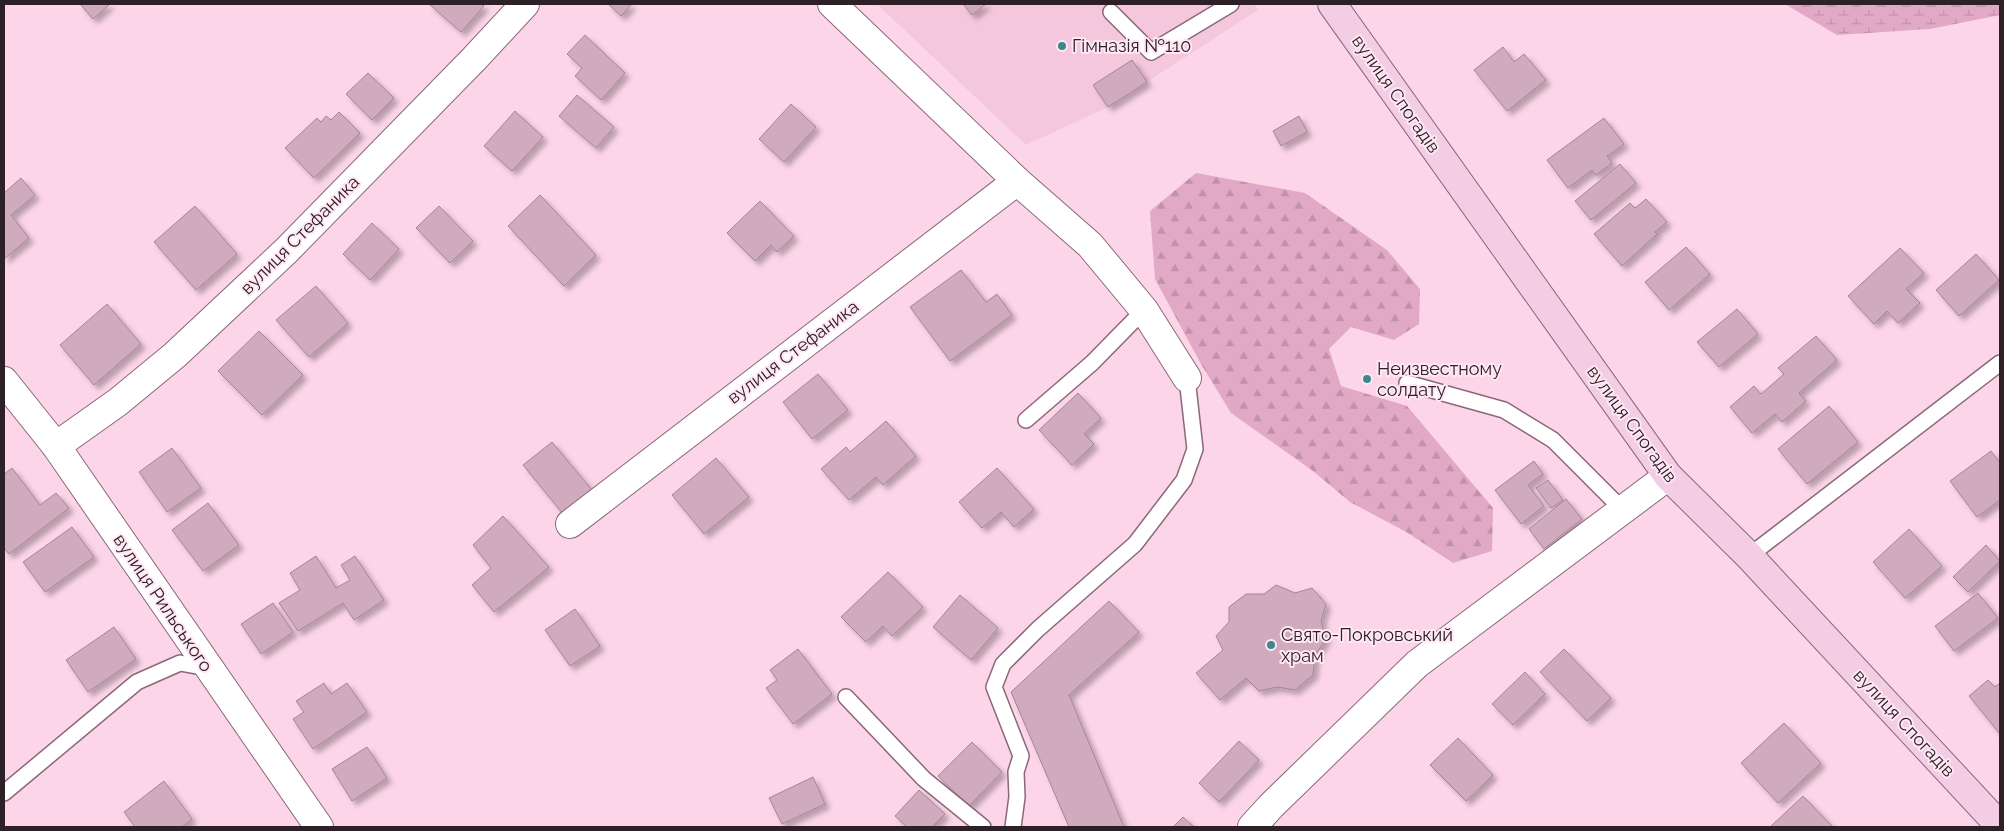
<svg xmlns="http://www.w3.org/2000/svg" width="2004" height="831" font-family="Raleway,sans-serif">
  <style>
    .built { fill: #f4c7dd }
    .forest { fill: url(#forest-firs) }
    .wetland { fill: url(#wetland-marsh) }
    .building { fill: #cfabbd; stroke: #a78495; filter: url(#shadow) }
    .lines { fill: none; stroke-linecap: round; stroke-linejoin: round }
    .lane-casing { stroke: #8a687a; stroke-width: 18 }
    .street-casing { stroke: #8a687a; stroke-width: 30 }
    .secondary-casing { stroke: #8a687a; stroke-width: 30 }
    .lane { stroke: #fff; stroke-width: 15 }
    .street { stroke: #fff; stroke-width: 28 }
    .secondary { stroke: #f2cde3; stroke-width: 28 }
    .poi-dot { fill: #3f8789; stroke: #ffe7f3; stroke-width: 2 }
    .labels { text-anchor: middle; stroke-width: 4; stroke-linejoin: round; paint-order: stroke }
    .poi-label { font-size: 18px; fill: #2d2027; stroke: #ffe7f3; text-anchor: start }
    .street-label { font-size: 18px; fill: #2d2027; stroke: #ffe7f3 }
  </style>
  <defs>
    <pattern id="forest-firs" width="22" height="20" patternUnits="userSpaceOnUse" patternTransform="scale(1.25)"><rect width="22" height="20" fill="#e1a9c6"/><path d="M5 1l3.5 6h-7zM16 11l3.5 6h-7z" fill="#c191aa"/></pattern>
    <pattern id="wetland-marsh" width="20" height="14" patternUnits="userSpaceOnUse" patternTransform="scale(1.25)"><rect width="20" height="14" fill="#e1a9c6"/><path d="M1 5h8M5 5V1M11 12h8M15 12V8" fill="none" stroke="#c191aa"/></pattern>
    <filter id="shadow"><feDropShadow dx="4.5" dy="4.5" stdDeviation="2.5" flood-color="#0004"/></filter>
  </defs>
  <rect width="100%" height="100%" fill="#fcd5e8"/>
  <polygon class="built" points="877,4 1254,4 1258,10 1108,107 1026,145"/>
  <polygon class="forest" points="1196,173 1305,193 1387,250 1420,289 1419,324 1394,340 1351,327 1329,349 1341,386 1407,406 1493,508 1492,551 1453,563 1408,533 1350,502 1313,471 1231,413 1201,364 1155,279 1150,211"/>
  <polygon class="wetland" points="1785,4 2000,4 2000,15 1930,29 1837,35"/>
  <g class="building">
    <polygon points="80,4 110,4 93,19"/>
    <polygon points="429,4 481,4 484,6 461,32"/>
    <polygon points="608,4 632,4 621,16"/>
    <polygon points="963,4 986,4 972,15"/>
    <polygon points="585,35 625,73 601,100 575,76 582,68 567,54"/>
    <polygon points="1503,47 1514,62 1524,54 1546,80 1507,111 1474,70"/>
    <polygon points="1132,60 1147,82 1108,107 1093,85"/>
    <polygon points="368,73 394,98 372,120 346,94"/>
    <polygon points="577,95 614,127 596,148 559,116"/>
    <polygon points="791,104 816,127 784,162 759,139"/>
    <polygon points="515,111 543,137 512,171 484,146"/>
    <polygon points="339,112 360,133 314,178 285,148 317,118 321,122 326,116 331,120"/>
    <polygon points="1299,116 1307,132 1281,146 1273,131"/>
    <polygon points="1604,118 1624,144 1607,156 1612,163 1596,175 1592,170 1568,188 1547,160"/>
    <polygon points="1620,164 1636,183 1591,220 1575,201"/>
    <polygon points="21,178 35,195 11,215 29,238 4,259 4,193"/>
    <polygon points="540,195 596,255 564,286 508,226"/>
    <polygon points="1646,199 1667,222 1655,232 1657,234 1622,266 1594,234 1630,203 1635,208"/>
    <polygon points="760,201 794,236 777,252 771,245 755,261 727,233"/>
    <polygon points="195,206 237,254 196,290 154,242"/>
    <polygon points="439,206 473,241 450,263 416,228"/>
    <polygon points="372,223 399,249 370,280 343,254"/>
    <polygon points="1686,247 1710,274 1669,310 1645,282"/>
    <polygon points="1900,248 1924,273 1906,289 1920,303 1898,323 1887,311 1874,324 1848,296"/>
    <polygon points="1976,254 1999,280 1959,316 1936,290"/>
    <polygon points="961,270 986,302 997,294 1012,315 950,361 910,307"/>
    <polygon points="316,286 348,323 309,357 276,320"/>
    <polygon points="107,304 141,344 94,385 60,345"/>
    <polygon points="1737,309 1758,334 1719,367 1697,342"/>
    <polygon points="259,331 303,375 262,415 218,371"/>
    <polygon points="1816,336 1837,360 1799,393 1806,401 1782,422 1775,414 1752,433 1730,407 1754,386 1761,394 1784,374 1778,368"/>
    <polygon points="818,374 848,410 812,439 783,402"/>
    <polygon points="1078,393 1101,418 1084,434 1094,444 1072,465 1039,430"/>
    <polygon points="1829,406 1858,442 1807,484 1778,449"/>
    <polygon points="886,421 916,456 883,485 876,477 849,500 821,469 846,447 850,452"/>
    <polygon points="552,442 592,490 563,514 523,465"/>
    <polygon points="172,448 201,488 167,512 139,472"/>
    <polygon points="1991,451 2000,463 2000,500 1977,517 1950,481"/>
    <polygon points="716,458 749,497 704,534 672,495"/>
    <polygon points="1534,461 1543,474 1528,485 1544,506 1521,524 1495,490"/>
    <polygon points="12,468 40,505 56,493 69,508 9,554 4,548 4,474"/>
    <polygon points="997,468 1034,509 1014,527 1001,512 982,528 959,502"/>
    <polygon points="1548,480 1563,500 1551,508 1536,488"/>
    <polygon points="1566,499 1582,519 1544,549 1529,529"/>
    <polygon points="208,503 239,545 203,571 172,530"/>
    <polygon points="503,516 549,567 494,612 472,585 491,568 473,545"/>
    <polygon points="72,527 94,557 45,592 23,562"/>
    <polygon points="1909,529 1942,566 1905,598 1873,562"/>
    <polygon points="1986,545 2000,561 1968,592 1953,577"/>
    <polygon points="316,556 336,588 350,580 341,565 355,556 384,600 354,620 343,603 298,631 279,603 300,590 290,573"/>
    <polygon points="888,572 923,607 892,636 883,626 866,642 841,617"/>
    <polygon points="1276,585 1295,593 1312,588 1326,604 1321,621 1326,639 1315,655 1313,675 1295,690 1277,687 1259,691 1246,678 1220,700 1196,673 1223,650 1216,636 1229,622 1229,607 1246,594 1264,594"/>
    <polygon points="1978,593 1998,618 1954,651 1935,626"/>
    <polygon points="960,595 998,628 971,660 933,627"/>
    <polygon points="1109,601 1139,632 1069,695 1124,827 1069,827 1011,692"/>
    <polygon points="273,603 293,632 261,654 241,624"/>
    <polygon points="575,609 600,646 570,666 545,630"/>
    <polygon points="114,627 136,659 88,692 66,660"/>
    <polygon points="798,649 832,694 793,724 766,688 777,680 770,670"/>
    <polygon points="1564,649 1611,698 1587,721 1540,672"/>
    <polygon points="1525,672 1545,694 1513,725 1492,704"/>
    <polygon points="1988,680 1995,687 2000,683 2000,734 1969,696"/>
    <polygon points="324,683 331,694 347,683 367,712 313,749 293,719 304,712 296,701"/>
    <polygon points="1784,723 1821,763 1778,803 1741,763"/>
    <polygon points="1458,738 1493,775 1466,801 1430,765"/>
    <polygon points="1239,741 1259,760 1219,802 1199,783"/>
    <polygon points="972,742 1002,772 969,806 938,776"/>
    <polygon points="367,747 387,778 352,801 332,769"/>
    <polygon points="813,777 825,804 782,824 769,798"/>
    <polygon points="164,781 192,819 182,827 135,827 124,812"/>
    <polygon points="919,790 945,814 932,827 907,827 895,816"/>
    <polygon points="1803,796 1833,827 1770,827"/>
    <polygon points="1183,817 1194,827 1173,827"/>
  </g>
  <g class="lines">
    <defs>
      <g id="lane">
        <polyline points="1111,12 1151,52 1231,4"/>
        <polyline points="1407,383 1504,410 1553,440 1622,509"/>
        <polyline points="1026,420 1092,363 1144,310"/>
        <polyline points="1749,556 2000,363"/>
        <polyline points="846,697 924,779 983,827"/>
        <polyline points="4,793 137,682 180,663 207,668"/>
        <polyline points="1013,827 1017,797 1016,772 1021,756 994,687 1003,664 1038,629 1135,544 1184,480 1195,449 1187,378"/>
      </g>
      <g id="street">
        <polyline points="832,4 1017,181 1090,245 1144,310 1187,378"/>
        <polyline points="4,381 56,446 319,827"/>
        <polyline points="56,446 118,402 175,355 286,251 474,59 525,4"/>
        <polyline points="570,524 1017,181"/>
        <polyline points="1252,827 1271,806 1417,664 1668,476"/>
      </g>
      <polyline id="secondary" points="1332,4 1668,476 1749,556 2000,826"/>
    </defs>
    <use href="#lane" class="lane-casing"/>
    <use href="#street" class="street-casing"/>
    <use href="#secondary" class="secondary-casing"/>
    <use href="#lane" class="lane"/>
    <use href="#street" class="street"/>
    <use href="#secondary" class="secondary"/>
  </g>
  <g class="poi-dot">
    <circle cx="1062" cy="46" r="5"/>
    <circle cx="1367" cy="379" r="5"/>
    <circle cx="1271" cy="645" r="5"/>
  </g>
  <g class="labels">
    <g class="poi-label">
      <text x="1072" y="52">Гімназія №110</text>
      <text x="1377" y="375">Неизвестному<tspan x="1377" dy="21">солдату</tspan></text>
      <text x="1281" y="641">Свято-Покровський<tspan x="1281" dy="21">храм</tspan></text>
    </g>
    <g class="street-label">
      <text transform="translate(1396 94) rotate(55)" y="6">вулиця Спогадів</text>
      <text transform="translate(300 235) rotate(-45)" y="6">вулиця Стефаника</text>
      <text transform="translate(793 352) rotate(-37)" y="6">вулиця Стефаника</text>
      <text transform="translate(1632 424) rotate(54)" y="6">вулиця Спогадів</text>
      <text transform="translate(163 603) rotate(56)" y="6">вулиця Рильського</text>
      <text transform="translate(1904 723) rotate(47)" y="6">вулиця Спогадів</text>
    </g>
  </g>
  <rect width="2004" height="831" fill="none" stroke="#2d2027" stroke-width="10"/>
</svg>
